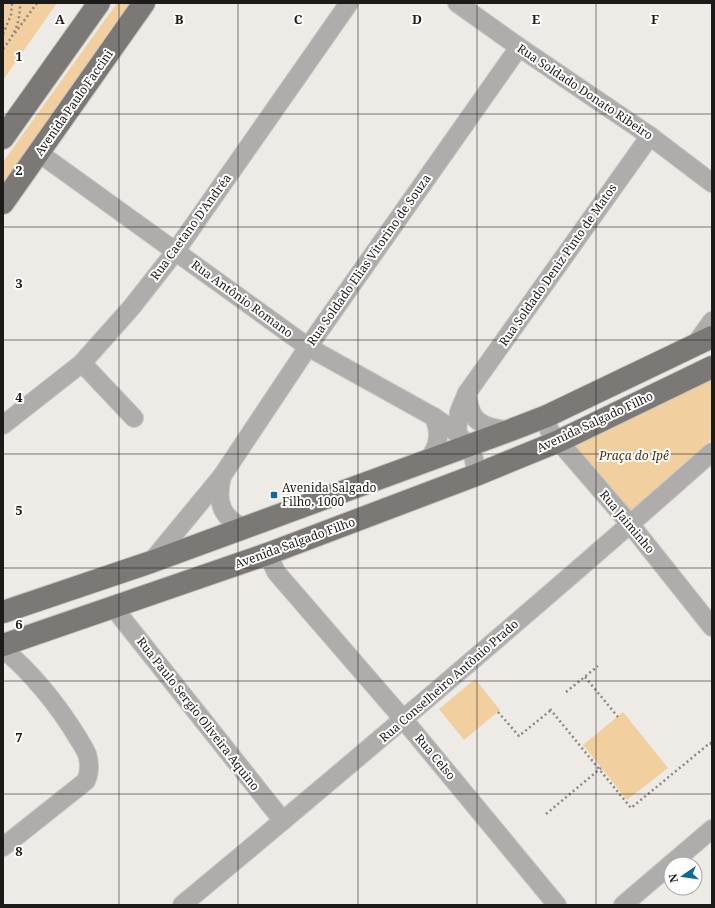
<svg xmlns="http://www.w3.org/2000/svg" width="715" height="908" font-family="'Noto Serif',serif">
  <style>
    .green { fill: #f2cf9f }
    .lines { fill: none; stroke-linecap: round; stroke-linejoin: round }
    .minor-casing { stroke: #c8c6c2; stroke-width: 20 }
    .major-casing { stroke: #c8c6c2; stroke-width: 24 }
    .path { stroke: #8a8885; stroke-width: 2.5; stroke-dasharray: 2 3; stroke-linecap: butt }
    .minor { stroke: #aeadab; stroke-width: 18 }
    .major { stroke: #7b7875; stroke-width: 22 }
    .grid { fill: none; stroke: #1c1b19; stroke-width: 1; stroke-opacity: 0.55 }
    .poi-dot { fill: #0d6999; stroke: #fff; stroke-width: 1.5 }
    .labels { text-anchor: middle; stroke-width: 4; stroke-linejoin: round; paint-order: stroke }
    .street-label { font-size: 12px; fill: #1c1b19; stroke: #fff }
    .park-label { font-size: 12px; font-style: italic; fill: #4d340a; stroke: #fff }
    .poi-label { font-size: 12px; fill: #1c1b19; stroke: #fff; text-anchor: start }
    .grid-label { font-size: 13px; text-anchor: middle; font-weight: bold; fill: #1c1b19; stroke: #fff; stroke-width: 4; stroke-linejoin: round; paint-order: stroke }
  </style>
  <rect width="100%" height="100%" fill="#eeebe7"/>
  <g class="green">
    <polygon points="3,3 57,3 3,80"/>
    <polygon points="117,3 136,3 3,188 3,162"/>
    <polygon points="712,377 712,439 630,511 573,444"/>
    <polygon points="475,679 500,710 464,740 439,709"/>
    <polygon points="623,712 668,768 627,800 583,745"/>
  </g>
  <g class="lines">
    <defs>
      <g id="minor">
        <polyline points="457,3 519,47 650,136 712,183"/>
        <polyline points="39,153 308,347 434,417 457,433 468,446 474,459 476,475"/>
        <polyline points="694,346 712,321"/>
        <polyline points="82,363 134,418"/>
        <path d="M467,393C468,401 469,411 475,418C483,427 499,430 511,430"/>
        <polyline points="547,416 549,430 630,524 712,627"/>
        <polyline points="3,425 82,363 131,308 175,252 349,3"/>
        <polyline points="457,433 459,412 467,393 650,136"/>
        <path d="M428,461C439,444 441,435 434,417"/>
        <path d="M222,476C216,500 220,518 245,528"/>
        <polyline points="270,553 272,563 276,572 404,720 557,905"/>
        <polyline points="151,562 222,476 308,347 519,47"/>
        <polyline points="113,607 283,821"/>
        <path d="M3,649C31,671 60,708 78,738C81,743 85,749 87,754C90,764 90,772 86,781L3,847"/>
        <polyline points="671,864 712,829"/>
        <path d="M182,905C361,756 538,606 712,452"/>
        <polyline points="623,905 671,864"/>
      </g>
      <g id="major">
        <polyline points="3,138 99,3"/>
        <polyline points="3,203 144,3"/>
        <polyline points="3,612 151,562 511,430 547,416 712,337"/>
        <polyline points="3,645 270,553 476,475 559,441 712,367"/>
      </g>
    </defs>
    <use href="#minor" class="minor-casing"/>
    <use href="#major" class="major-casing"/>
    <g class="path">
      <polyline points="15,33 37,3"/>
      <polyline points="3,34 11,15 12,3"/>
      <path d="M3,49C15,34 20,23 20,3"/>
      <polyline points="585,677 618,717"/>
      <polyline points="566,692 598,666"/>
      <polyline points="550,709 631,808 710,743 712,745"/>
      <polyline points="498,712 519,736 551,710"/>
      <polyline points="546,814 601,768"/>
    </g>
    <use href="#minor" class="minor"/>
    <use href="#major" class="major"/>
  </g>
  <path class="grid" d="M119,3V905M238,3V905M358,3V905M477,3V905M596,3V905M3,114H712M3,227H712M3,340H712M3,454H712M3,568H712M3,681H712M3,794H712"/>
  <rect class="poi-dot" x="270" y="491" width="8" height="8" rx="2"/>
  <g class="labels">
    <g class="street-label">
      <text transform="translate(585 92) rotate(34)" y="4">Rua Soldado Donato Ribeiro</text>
      <text transform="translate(74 103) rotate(-55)" y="4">Avenida Paulo Faccini</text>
      <text transform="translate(191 227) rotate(-54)" y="4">Rua Caetano D'Andréa</text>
      <text transform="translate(369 260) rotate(-55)" y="4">Rua Soldado Elias Vitorino de Souza</text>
      <text transform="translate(558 265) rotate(-55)" y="4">Rua Soldado Deniz Pinto de Matos</text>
      <text transform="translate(242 299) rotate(36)" y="4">Rua Antônio Romano</text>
      <text transform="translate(595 422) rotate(-25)" y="4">Avenida Salgado Filho</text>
      <text transform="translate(627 522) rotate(50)" y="4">Rua Jaiminho</text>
      <text transform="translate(295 543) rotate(-20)" y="4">Avenida Salgado Filho</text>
      <text transform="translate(449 681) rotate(-41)" y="4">Rua Conselheiro Antônio Prado</text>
      <text transform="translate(198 714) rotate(52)" y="4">Rua Paulo Sergio Oliveira Aquino</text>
      <text transform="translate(435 757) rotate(50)" y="4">Rua Celso</text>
    </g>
    <g class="park-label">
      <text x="634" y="460">Praça do Ipê</text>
    </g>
    <g class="poi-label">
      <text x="282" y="492">Avenida Salgado<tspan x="282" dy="14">Filho, 1000</tspan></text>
    </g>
  </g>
  <g class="grid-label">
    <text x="60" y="24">A</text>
    <text x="179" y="24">B</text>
    <text x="298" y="24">C</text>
    <text x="417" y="24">D</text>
    <text x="536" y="24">E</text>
    <text x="655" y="24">F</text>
    <text x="19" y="61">1</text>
    <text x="19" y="175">2</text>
    <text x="19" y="288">3</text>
    <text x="19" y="402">4</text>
    <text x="19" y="515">5</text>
    <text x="19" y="629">6</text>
    <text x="19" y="742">7</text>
    <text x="19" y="856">8</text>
  </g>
  <rect width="715" height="908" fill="none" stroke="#1c1b19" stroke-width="8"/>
  <g transform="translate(683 876) rotate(257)"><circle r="19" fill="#ffffff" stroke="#a4a4a3"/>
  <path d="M0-3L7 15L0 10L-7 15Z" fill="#0d6999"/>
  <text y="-6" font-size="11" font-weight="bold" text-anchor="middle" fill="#1c1b19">N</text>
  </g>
</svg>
